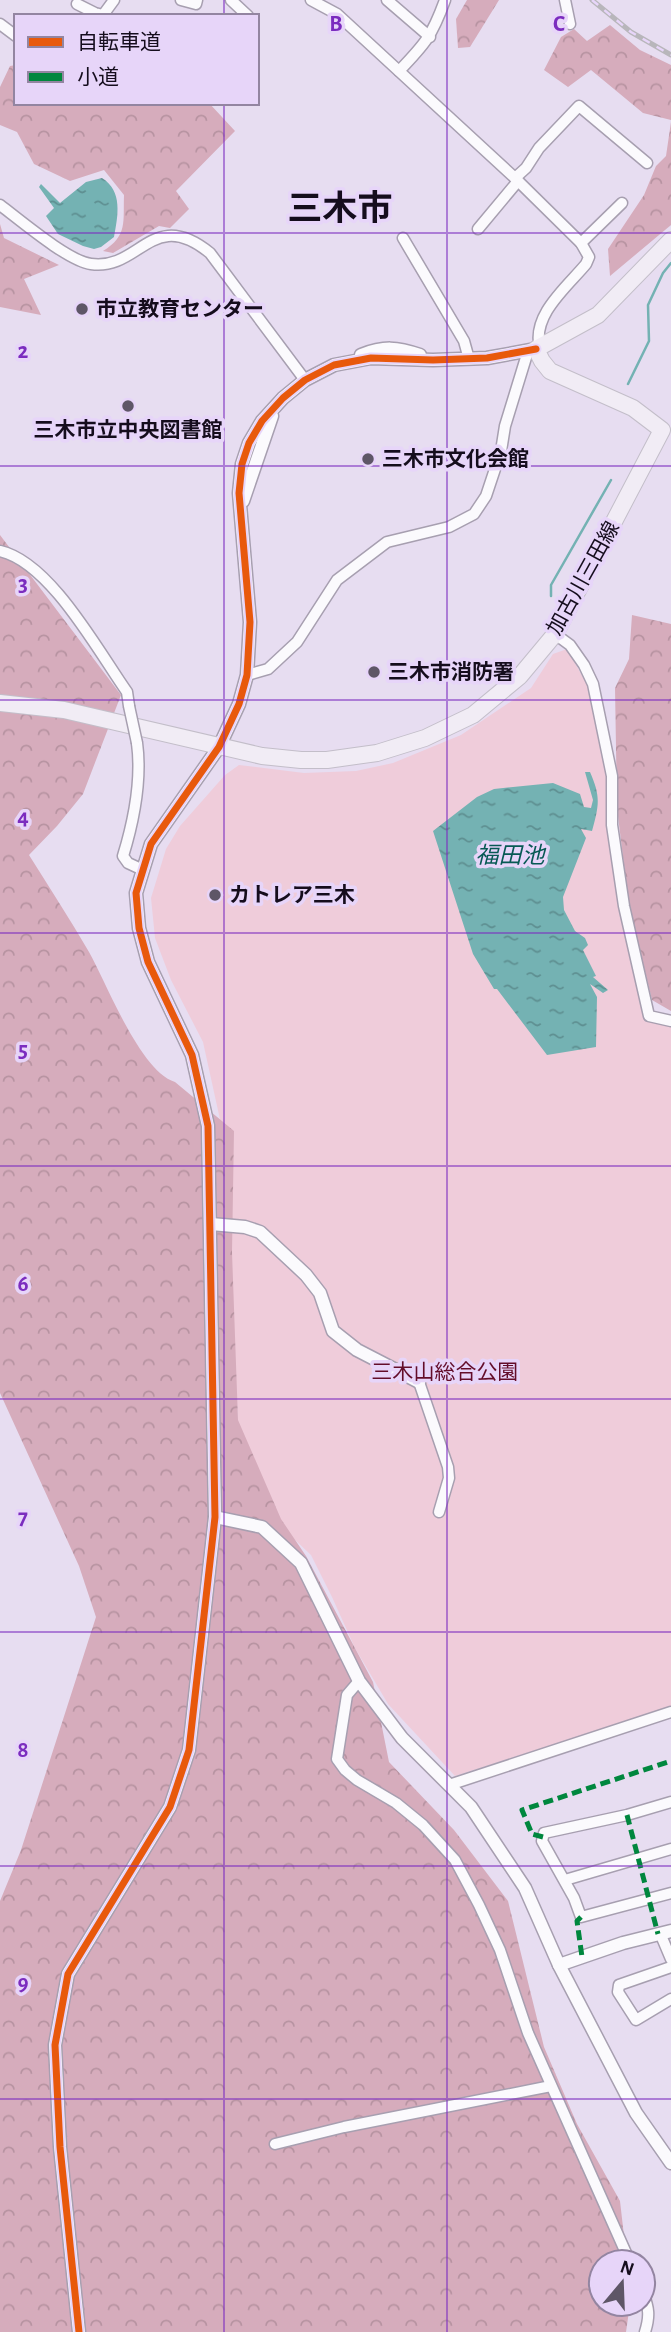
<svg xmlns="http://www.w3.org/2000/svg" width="671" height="2332" font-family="'Alegreya Sans','Noto Sans JP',sans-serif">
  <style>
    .green { fill: #efccda }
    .forest { fill: url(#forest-crowns) }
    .water { fill: url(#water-ripples) }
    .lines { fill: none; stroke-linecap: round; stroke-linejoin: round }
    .stream { stroke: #74b2b3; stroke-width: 2.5 }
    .minor-casing { stroke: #a79fb0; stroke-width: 13 }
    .tertiary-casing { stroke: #a79fb0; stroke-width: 15 }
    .primary-casing { stroke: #c3bec9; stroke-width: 18 }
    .minor { stroke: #fbfafd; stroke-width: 10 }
    .tertiary { stroke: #fbfafd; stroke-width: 12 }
    .primary { stroke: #f1ecf5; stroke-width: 16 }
    .rail-casing { stroke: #b8b6bb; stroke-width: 5 }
    .rail { stroke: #e7d5f9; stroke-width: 2.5; stroke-dasharray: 8; stroke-linecap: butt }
    .minor-bridge-casing { stroke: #a79fb0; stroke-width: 13; stroke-linecap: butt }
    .minor-bridge { stroke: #fbfafd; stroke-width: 10 }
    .quiet { stroke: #00873e; stroke-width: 5; stroke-dasharray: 10 5; stroke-linecap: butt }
    .cycleway-casing { stroke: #e7d5f9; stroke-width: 11 }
    .cycleway { stroke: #e8590c; stroke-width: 7 }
    .grid { fill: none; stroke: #7b2cbf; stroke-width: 2; stroke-opacity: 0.55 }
    .poi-dot { fill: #5e5667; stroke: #e7d5f9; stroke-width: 2.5 }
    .labels { text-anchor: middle; stroke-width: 7; stroke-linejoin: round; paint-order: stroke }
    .poi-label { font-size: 21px; font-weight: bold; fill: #150d1d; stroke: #e7d5f9; text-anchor: start }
    .street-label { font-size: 21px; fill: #150d1d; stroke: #e7d5f9 }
    .park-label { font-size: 21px; fill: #630d2a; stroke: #e7d5f9 }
    .water-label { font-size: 23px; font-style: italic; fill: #075954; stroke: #e7d5f9 }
    .town-label { font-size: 35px; font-weight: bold; fill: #150d1d; stroke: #e7d5f9 }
    .grid-label { font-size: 23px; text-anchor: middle; font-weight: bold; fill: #7b2cbf; stroke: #e7d5f9; stroke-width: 7; stroke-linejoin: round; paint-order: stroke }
  </style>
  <defs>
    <pattern id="forest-crowns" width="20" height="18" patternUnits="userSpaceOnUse" patternTransform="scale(1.75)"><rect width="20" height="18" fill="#d6acbc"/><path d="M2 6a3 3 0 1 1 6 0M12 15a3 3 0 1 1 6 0" fill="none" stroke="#b793a1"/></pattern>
    <pattern id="water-ripples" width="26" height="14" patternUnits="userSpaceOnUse" patternTransform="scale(1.75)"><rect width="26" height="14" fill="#74b2b3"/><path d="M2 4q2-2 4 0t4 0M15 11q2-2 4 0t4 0" fill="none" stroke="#5e8f91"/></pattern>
  </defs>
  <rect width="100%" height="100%" fill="#e7ddf1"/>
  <polygon class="green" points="567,649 589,688 609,789 608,834 619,910 646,1018 669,1024 671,1028 671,1707 455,1776 388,1704 355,1648 332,1597 311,1555 273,1519 243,1508 221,1124 203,1042 171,980 155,938 151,898 166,849 180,826 225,775 239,765 304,773 356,771 393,763 461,735 531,688 553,654"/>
  <g class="forest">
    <polygon points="467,0 499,0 470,47 458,48 456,19"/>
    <polygon points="610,25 640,50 671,65 671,120 643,113 591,70 568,87 544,70 561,37 574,29 587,41"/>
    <path d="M16,65V103H209L235,131L176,191L189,209L170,228L159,226L113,253L103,251C128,236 123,221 124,195L104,170L70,181L34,164L17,132L0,125V87L10,66Z"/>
    <polygon points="671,122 671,225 610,276 608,249 644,195 656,166 666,156"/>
    <polygon points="0,224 4,238 59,265 24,279 41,315 0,307"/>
    <path d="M0,535L121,695L83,794L57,826L29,855C49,887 70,919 89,952C107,984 140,1071 175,1082L234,1131L232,1252L238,1420L281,1519L306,1556L373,1682L389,1762L454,1830L508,1901L544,2047L577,2124L620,2201L627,2262H601V2304H630L626,2332H0V1901L21,1850L96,1617L79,1566L0,1393Z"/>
    <polygon points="632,615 671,624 671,1011 652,1000 629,906 617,808 615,688 629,659"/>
  </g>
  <g class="water">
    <path d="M102,178C123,191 118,216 114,237L101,247L94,249L83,246L58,234L46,216L54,208L39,187L41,184L60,203L86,182Z"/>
    <path d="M585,772H590C601,797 599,805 592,831L581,829L586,838L563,897L564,910L575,931L585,938L588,945L583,950L596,976L593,977L608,990L603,993L590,984L597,997L596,1047L547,1055L497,989H494L473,954L433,831L477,797L494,789L553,783L580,794L584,807L591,808L593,800Z"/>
  </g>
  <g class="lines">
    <g class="stream">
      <polyline points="628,384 649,341 648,305 663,273 671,263"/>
      <polyline points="551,596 551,585 611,480"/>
    </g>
    <defs>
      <g id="minor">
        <polyline points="181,0 196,4 197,0"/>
        <polyline points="231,0 248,16"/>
        <path d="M311,0L337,14L515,178L581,243L589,257L586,264C568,286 531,315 540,348"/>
        <polyline points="387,0 430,37"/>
        <polyline points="565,0 570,24"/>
        <polyline points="77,4 95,13 103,15 114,0"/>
        <polyline points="0,24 16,36"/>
        <path d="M399,71C425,44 432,36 445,0"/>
        <polyline points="515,178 526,168 539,148 579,106 647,163"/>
        <path d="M0,205C20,220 68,261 91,264C140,271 152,206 210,253L305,380"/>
        <polyline points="478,229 518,181"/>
        <polyline points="403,238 464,341 469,359"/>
        <polyline points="581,243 622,203"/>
        <path d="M0,551C50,562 98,651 127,692L129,706"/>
        <polyline points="555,634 570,645 584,665 593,684 612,776 612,825 624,906 649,1016 671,1021"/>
        <polyline points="247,675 268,669 297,642 337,580 387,542 449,527 474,514 486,496 501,451 505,426 528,351"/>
        <path d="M137,743C142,780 134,820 123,856L128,863L143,870"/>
        <polyline points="419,1382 448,1467 449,1478 439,1512"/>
        <polyline points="359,1681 347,1695 337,1759 345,1770 357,1780 396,1803 423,1825 455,1860 479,1905 500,1950 528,2033 630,2262"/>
        <polyline points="449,1785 671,1712"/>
        <polyline points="671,1802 627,1815 544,1833 542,1841 574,1898 581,1917 671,1893"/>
        <polyline points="565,1880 671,1849"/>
        <polyline points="660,1933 671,1959"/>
        <polyline points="671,1967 619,1985 618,1992 636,2020 671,1999"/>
        <polyline points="275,2144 344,2127 551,2086"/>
        <path d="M643,2293C649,2308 650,2316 645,2332"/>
      </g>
      <g id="tertiary">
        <path d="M361,355C384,346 397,347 420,355"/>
        <polyline points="243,501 272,416"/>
        <polyline points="211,1224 245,1227 260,1232 306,1275 320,1293 333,1331 357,1350 419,1382"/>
        <polyline points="215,1517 262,1527 301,1563 359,1681 402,1738 471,1807 525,1888 559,1965 636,2113 671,2163"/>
        <polyline points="559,1965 623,1943 671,1931"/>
        <polyline points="79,2332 60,2147 55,2045 68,1974 170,1807 189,1750 215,1517 208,1126 192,1055 148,962 139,928 136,893 151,844 219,747 239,704 247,675 250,622 239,493 242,464 249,443 262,421 283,398 305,380 334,365 371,358 433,360 487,358 536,349"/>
      </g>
      <polyline id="primary" points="0,703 64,710 262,756 301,760 327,760 377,753 425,738 473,715 520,676 555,634 662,430 633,408 550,371 542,361 536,349 598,315 671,240"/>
    </defs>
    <use href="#minor" class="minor-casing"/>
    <use href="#tertiary" class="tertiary-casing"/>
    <use href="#primary" class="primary-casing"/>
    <use href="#minor" class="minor"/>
    <use href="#tertiary" class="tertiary"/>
    <use href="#primary" class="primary"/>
    <defs>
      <polyline id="rail" points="592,0 631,32 671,55"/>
    </defs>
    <use href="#rail" class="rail-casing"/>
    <use href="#rail" class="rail"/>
    <defs>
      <polyline id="minor-bridge" points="129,706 137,743"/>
    </defs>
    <use href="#minor-bridge" class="minor-bridge-casing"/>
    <use href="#minor-bridge" class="minor-bridge"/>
    <g class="quiet">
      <polyline points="627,1815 658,1934"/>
      <polyline points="543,1837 532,1834 522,1810 671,1761"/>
      <polyline points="581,1917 577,1921 582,1957"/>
    </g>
    <defs>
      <polyline id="cycleway" points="79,2332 60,2147 55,2045 68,1974 170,1807 189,1750 215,1517 208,1126 192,1055 148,962 139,928 136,893 151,844 219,747 239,704 247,675 250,622 239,493 242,464 249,443 262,421 283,398 305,380 334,365 371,358 433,360 487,358 536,349"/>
    </defs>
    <use href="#cycleway" class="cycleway-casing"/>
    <use href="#cycleway" class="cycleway"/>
  </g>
  <path class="grid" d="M224,0V16M447,0V2332M224,103V2332M0,233H671M0,466H671M0,700H671M0,933H671M0,1166H671M0,1399H671M0,1632H671M0,1866H671M0,2099H671"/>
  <g class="poi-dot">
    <circle cx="82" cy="309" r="7"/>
    <circle cx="128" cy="406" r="7"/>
    <circle cx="368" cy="459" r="7"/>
    <circle cx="374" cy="672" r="7"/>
    <circle cx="215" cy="895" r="7"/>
  </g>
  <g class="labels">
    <g class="poi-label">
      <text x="96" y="316">市立教育センター</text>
      <text x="128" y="437" text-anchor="middle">三木市立中央図書館</text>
      <text x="382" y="466">三木市文化会館</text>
      <text x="388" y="679">三木市消防署</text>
      <text x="229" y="902">カトレア三木</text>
    </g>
    <g class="street-label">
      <text transform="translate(583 578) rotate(-61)" y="7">加古川三田線</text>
    </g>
    <g class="park-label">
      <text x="445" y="1379">三木山総合公園</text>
    </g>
    <g class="water-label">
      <text x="510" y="863">福田池</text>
    </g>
    <g class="town-label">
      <text x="340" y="220">三木市</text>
    </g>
  </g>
  <g class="grid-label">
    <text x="336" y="31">B</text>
    <text x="559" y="31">C</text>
    <text x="23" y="358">2</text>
    <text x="23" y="591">3</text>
    <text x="23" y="824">4</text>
    <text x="23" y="1057">5</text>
    <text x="23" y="1291">6</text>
    <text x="23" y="1524">7</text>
    <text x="23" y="1757">8</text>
    <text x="23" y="1990">9</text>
  </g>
  <rect x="14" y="14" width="245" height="91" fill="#e7d5f9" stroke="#9385a1" stroke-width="2"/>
  <rect x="28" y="37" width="35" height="10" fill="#e8590c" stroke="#9385a1" stroke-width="2"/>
  <text x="77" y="49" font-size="21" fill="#150d1d">自転車道</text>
  <rect x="28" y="72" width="35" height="10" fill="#00873e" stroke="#9385a1" stroke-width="2"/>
  <text x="77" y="84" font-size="21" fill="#150d1d">小道</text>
  <g transform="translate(622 2283) rotate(19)"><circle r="33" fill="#e7d5f9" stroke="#9385a1" stroke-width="2"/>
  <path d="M0-5L12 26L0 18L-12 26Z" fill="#5e5667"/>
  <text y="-10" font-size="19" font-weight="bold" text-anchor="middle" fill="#150d1d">N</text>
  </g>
</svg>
